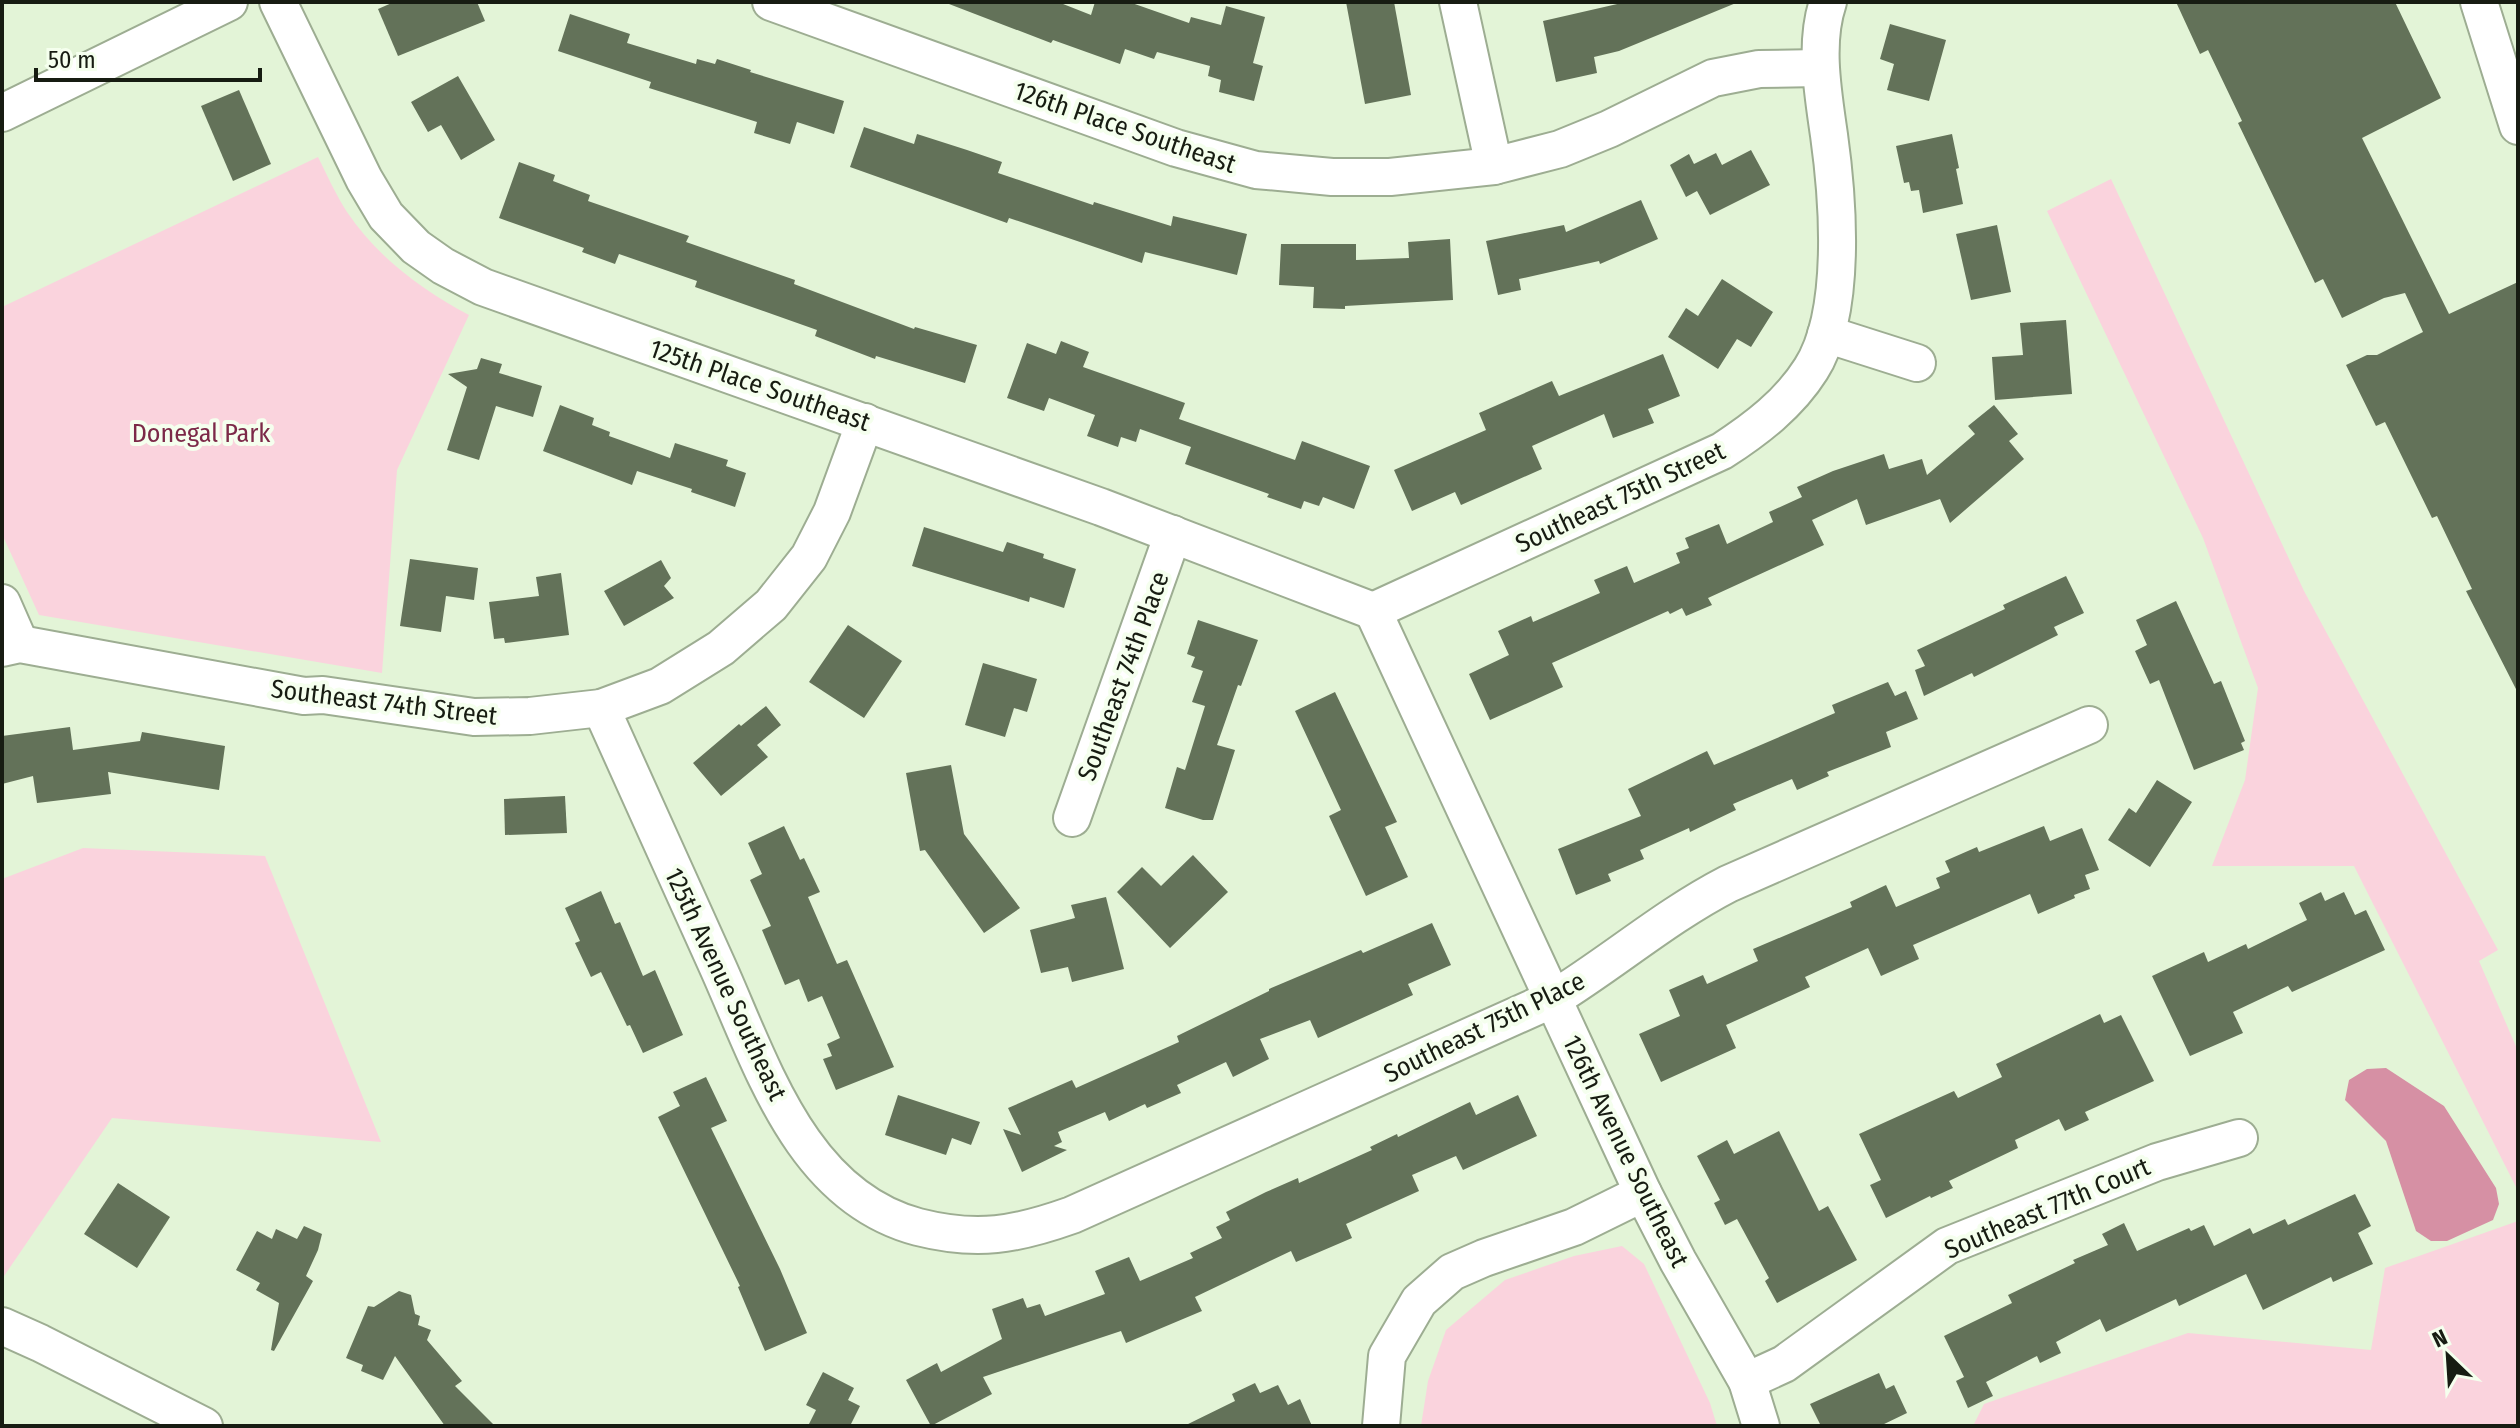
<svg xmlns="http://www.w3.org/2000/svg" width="2520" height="1428" font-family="'Fira Sans Condensed',sans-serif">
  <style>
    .green { fill: #fad3dd }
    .water { fill: #d690a4 }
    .building { fill: #637259 }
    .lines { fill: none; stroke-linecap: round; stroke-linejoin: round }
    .street-casing { stroke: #9dad92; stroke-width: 40 }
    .street { stroke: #fff; stroke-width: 36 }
    .labels { text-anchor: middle; stroke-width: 8; stroke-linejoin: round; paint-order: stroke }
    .street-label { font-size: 26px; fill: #171c12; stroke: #f5ffee }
    .park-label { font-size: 26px; fill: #7c2948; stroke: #f5ffee }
  </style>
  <rect width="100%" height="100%" fill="#e3f4d7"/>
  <g class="green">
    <path d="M318,157C327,175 336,195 347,212C377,257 422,290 469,315L397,470L382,673L39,615L2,534V307Z"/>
    <polygon points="2111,179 2304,591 2498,950 2479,961 2518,1051 2518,1191 2354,866 2212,866 2245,780 2258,688 2203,538 2047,211"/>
    <polygon points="83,848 265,856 381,1142 112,1118 2,1279 2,879"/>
    <polygon points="2518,1221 2518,1426 1973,1426 1984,1404 2188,1333 2371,1350 2385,1268"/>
    <polygon points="1622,1246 1644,1264 1710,1403 1717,1426 1421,1426 1428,1381 1446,1330 1505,1280 1574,1256"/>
  </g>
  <polygon class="water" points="2386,1068 2444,1106 2496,1188 2499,1204 2493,1220 2447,1241 2431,1241 2416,1231 2386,1141 2345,1100 2349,1080 2367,1069"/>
  <g class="building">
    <polygon points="394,2 477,2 485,21 398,56 378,9"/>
    <polygon points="949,2 1058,2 1091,15 1095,2 1129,2 1189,23 1191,17 1221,25 1226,6 1265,17 1253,63 1263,66 1254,101 1219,92 1221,80 1208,76 1210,66 1157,52 1154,59 1125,49 1120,64 1053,40 1051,43 949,4"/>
    <polygon points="1346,2 1394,2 1411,95 1365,104"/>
    <polygon points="1626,2 1736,2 1736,3 1619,51 1594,57 1597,73 1556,82 1543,21"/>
    <polygon points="2176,2 2395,2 2441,98 2362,138 2449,314 2518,282 2518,693 2466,591 2472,589 2437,516 2432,518 2385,422 2376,426 2346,365 2367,355 2377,355 2423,332 2405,293 2384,298 2342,318 2323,279 2315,283 2238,123 2242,121 2208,50 2200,54"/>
    <polygon points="570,14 630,34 627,43 696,64 697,59 715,64 717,59 751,70 750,72 844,101 834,134 797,122 790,144 754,133 757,122 649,88 651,82 558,51"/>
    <polygon points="1890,24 1946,40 1929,101 1887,90 1894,64 1880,59"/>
    <polygon points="458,76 495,140 461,160 441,125 428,132 411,102"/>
    <polygon points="239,90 271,164 233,181 201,106"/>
    <polygon points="864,127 914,144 917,134 967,150 1002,162 998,173 1093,205 1094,202 1171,226 1173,216 1247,234 1237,275 1145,252 1142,263 1009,218 1007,223 850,167"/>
    <polygon points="1952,134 1959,168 1956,169 1963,204 1923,213 1919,190 1911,191 1909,182 1904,183 1896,146"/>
    <polygon points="1751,150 1770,185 1710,215 1697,191 1686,197 1670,165 1689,154 1694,164 1716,153 1722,165"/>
    <polygon points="519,162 555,175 553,181 590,195 588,201 689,236 686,242 795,280 794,284 914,329 915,327 977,345 965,383 876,356 875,359 815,336 817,330 695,287 697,281 619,254 615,264 582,252 584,248 499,218"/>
    <polygon points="1641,200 1658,239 1600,264 1599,261 1519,279 1521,290 1498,295 1486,241 1564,225 1566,232"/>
    <polygon points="1997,225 2011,292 1971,300 1956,234"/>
    <polygon points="1450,239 1453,300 1345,306 1345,309 1313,308 1314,287 1279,285 1281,244 1356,244 1356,260 1409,258 1408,242"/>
    <polygon points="1722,279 1773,312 1751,347 1737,339 1718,369 1668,337 1686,308 1698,316"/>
    <polygon points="2066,320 2072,394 1995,400 1992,357 2023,355 2020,323"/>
    <polygon points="1061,341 1089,352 1083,367 1185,403 1179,419 1295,460 1302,441 1370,466 1354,509 1323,497 1319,506 1304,501 1301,509 1267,497 1269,494 1185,464 1191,447 1140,429 1136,442 1121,437 1118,447 1087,436 1095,415 1049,398 1044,411 1007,398 1027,343 1056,354"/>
    <polygon points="1663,354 1680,396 1648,409 1654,423 1613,438 1604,414 1532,446 1542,469 1461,505 1455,492 1412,511 1394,470 1486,430 1479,413 1552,381 1559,396"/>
    <polygon points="481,358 502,364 499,373 542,386 533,417 496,406 479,460 447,450 467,387 448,374 477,369"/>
    <polygon points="560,405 594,418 592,425 610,432 609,436 670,458 675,443 728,460 726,466 746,473 735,507 691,492 692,489 637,471 632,485 543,451"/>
    <polygon points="1994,405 2018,434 2009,441 2024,459 1950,523 1940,499 1866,525 1857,499 1812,520 1824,545 1708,598 1712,605 1686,616 1682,608 1670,614 1668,611 1552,663 1563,687 1490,720 1469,674 1509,655 1498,631 1531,616 1533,622 1600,593 1594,580 1627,566 1634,583 1680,563 1676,553 1689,548 1685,538 1719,524 1727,544 1773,522 1769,512 1802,497 1797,487 1833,471 1884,454 1889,469 1922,459 1927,475 1975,434 1968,426"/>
    <polygon points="924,527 1003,552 1007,542 1044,554 1043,558 1076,569 1064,608 1030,597 1029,602 912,566"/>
    <polygon points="410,559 478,568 474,600 446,596 441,632 400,626"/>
    <polygon points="661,560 671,578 664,586 674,598 624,626 604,591"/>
    <polygon points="561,573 569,635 505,643 504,638 494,639 489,602 539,596 536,577"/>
    <polygon points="2066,576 2084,613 2054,627 2058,635 1974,677 1972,673 1924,696 1915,670 1925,666 1917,650 2005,609 2003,605"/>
    <polygon points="2176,601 2214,684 2221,681 2245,741 2241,743 2244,750 2194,770 2159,680 2150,684 2135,651 2147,645 2136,620"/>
    <polygon points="1198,620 1258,640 1241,686 1238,685 1217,745 1235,750 1213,820 1203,820 1165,808 1177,767 1185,770 1205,706 1192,702 1203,671 1191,667 1195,657 1187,654"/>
    <polygon points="848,625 902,661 864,718 809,682"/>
    <polygon points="983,663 1037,679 1027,712 1014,708 1005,737 965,725"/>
    <polygon points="1888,682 1895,696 1906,691 1918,719 1886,732 1891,747 1827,772 1829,776 1797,790 1792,779 1733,804 1736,810 1690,832 1689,828 1640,850 1644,859 1608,874 1611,881 1576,895 1558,849 1641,816 1628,789 1707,751 1714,765 1835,713 1832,705"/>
    <polygon points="1335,692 1397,822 1385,827 1408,877 1366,896 1329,816 1341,810 1295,711"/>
    <polygon points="766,706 781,725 757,745 768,757 721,796 693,763 739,724 741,726"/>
    <polygon points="70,727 73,750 140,741 142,732 225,746 219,790 108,772 111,794 37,803 33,776 2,784 2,736"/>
    <polygon points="951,765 964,834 1020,908 984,933 925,850 920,851 906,773"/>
    <polygon points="2157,780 2192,802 2150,867 2108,840 2129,808 2136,813"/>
    <polygon points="565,796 567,833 505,835 504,799"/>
    <polygon points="784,826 800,860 804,858 820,892 808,897 837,964 847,960 894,1067 836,1090 823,1059 832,1056 827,1044 840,1038 822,996 808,1002 799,979 785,985 762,930 771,926 750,880 762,874 748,843"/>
    <polygon points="2044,826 2050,841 2082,828 2099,870 2085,875 2090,889 2074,895 2075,898 2038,914 2030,894 1913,945 1919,959 1881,976 1868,948 1805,977 1810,987 1726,1025 1736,1048 1661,1082 1639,1034 1680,1016 1669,990 1703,975 1707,984 1758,961 1753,949 1852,907 1850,902 1886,885 1896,907 1940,888 1936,878 1950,872 1945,861 1977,847 1979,852"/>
    <polygon points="1193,855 1228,892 1170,948 1117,892 1142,867 1161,886"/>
    <polygon points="601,891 615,924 620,922 643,976 655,970 683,1035 643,1053 630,1025 627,1026 601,972 591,977 575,943 580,941 565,908"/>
    <polygon points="2321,892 2325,901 2344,892 2355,915 2366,910 2385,950 2292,992 2288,986 2233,1012 2243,1033 2190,1056 2152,976 2204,952 2208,962 2246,944 2248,949 2307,920 2299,903"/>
    <polygon points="1106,897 1124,969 1072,982 1068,967 1041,973 1030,930 1075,918 1071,905"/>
    <polygon points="1432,923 1451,965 1408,984 1413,995 1318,1038 1310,1020 1260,1039 1269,1059 1233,1077 1226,1062 1177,1085 1181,1093 1147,1108 1145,1104 1109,1121 1105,1112 1058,1132 1062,1142 1054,1146 1067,1150 1022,1172 1003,1129 1021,1135 1008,1108 1072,1080 1076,1088 1179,1042 1177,1036 1269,991 1269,989 1361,950 1363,953"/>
    <polygon points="2100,1014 2104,1023 2121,1015 2154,1081 2085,1112 2089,1120 2065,1131 2059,1119 2015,1140 2018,1148 1949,1181 1953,1188 1931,1198 1930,1196 1886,1218 1870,1185 1881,1180 1859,1134 1954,1091 1958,1098 2002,1077 1996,1064"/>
    <polygon points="706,1077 727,1121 711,1128 780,1269 807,1333 765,1351 738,1287 740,1286 658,1117 680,1106 673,1092"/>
    <polygon points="898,1095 980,1122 971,1145 952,1138 946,1155 885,1135"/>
    <polygon points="1518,1095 1537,1136 1463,1170 1456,1156 1412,1175 1419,1191 1346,1224 1352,1238 1296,1262 1291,1251 1195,1297 1202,1311 1126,1343 1121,1331 983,1377 992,1394 931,1426 906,1380 937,1363 941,1372 1002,1339 992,1309 1023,1298 1027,1308 1040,1304 1045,1316 1105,1294 1095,1271 1129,1257 1140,1281 1193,1258 1190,1253 1222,1238 1216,1227 1230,1220 1226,1212 1266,1192 1298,1178 1299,1183 1372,1150 1370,1147 1397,1134 1398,1137 1470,1102 1476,1115"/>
    <polygon points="1779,1131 1819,1211 1828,1206 1857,1260 1777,1303 1765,1281 1769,1278 1737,1219 1725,1225 1714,1203 1720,1200 1697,1156 1727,1140 1734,1154"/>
    <polygon points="118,1183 170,1217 137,1268 84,1234"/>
    <polygon points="2355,1194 2371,1226 2358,1233 2373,1264 2333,1282 2331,1277 2263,1310 2246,1274 2179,1306 2176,1299 2106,1332 2100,1319 2056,1342 2061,1353 2040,1363 2037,1356 1986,1382 1993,1396 1968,1408 1956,1381 1964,1377 1944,1336 2012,1303 2008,1295 2075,1263 2073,1260 2108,1245 2102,1234 2124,1223 2137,1251 2189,1228 2191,1231 2204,1225 2214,1246 2250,1228 2253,1234 2285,1219 2288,1225"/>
    <polygon points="304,1226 322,1234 318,1250 306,1276 313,1281 274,1351 271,1350 279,1303 256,1290 260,1283 236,1270 257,1231 272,1239 276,1229 297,1239"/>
    <polygon points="399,1291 411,1295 415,1314 420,1316 418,1325 431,1330 427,1340 462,1381 455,1386 495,1426 445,1426 395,1356 383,1380 361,1371 363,1365 346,1358 368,1306 374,1307"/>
    <polygon points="823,1372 854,1388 848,1400 860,1406 850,1426 808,1426 816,1410 806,1405"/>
    <polygon points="1879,1373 1886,1389 1894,1385 1907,1413 1880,1426 1821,1426 1810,1404"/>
    <polygon points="1255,1383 1260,1393 1278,1385 1288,1405 1300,1399 1312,1426 1184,1426 1235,1401 1232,1394"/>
  </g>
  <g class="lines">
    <defs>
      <g id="street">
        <polyline points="278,2 364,179 386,216 416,247 443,266 483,287 1101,507 1373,611"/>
        <polyline points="771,2 1176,148 1256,170 1332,177 1390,177 1494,166 1560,149 1609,129 1713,78 1759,69 1820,68"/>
        <polyline points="1458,2 1494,166"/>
        <polyline points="2479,2 2518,126"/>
        <polyline points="2,113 229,2"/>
        <polyline points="1826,334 1917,363"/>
        <polyline points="2,603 20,644"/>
        <polyline points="1373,611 1643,1193 1678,1261 1747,1381 1761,1426"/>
        <path d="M1373,611L1722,451C1756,429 1789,404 1811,369C1847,313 1838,199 1829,135C1823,93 1814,43 1828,2"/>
        <polyline points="2,648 20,644 304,696 323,695 474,717 530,716 601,708 660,686 721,648 771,605 809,557 832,512 865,422"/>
        <path d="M601,708C639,793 678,878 716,963C761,1062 800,1196 918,1227C977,1242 1016,1235 1072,1215L1553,999C1613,962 1666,916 1728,884L2089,725"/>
        <polyline points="1072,818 1173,534"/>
        <polyline points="2,1326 40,1343 204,1426"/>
        <polyline points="1747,1381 1784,1364 1947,1246 2157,1162 2239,1138"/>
        <polyline points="1381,1426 1387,1356 1419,1301 1452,1272 1484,1258 1574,1227 1643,1193"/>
      </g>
    </defs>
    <use href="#street" class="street-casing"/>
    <use href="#street" class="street"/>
  </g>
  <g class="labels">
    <g class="street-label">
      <text transform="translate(1125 127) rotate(19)" y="9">126th Place Southeast</text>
      <text transform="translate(760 385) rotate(19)" y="9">125th Place Southeast</text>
      <text transform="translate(1620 497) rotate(-25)" y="9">Southeast 75th Street</text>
      <text transform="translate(1123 676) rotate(-70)" y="9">Southeast 74th Place</text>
      <text transform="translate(384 702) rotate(7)" y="9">Southeast 74th Street</text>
      <text transform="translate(726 984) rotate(65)" y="9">125th Avenue Southeast</text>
      <text transform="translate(1484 1027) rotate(-26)" y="9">Southeast 75th Place</text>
      <text transform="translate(1626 1151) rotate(64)" y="9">126th Avenue Southeast</text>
      <text transform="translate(2047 1208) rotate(-23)" y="9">Southeast 77th Court</text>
    </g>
    <g class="park-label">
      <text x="201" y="442">Donegal Park</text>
    </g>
  </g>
  <rect width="2520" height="1428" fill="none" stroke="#171c12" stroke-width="8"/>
  <g transform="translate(2448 1356) rotate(335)" stroke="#f5ffee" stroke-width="6" paint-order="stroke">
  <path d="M0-6L14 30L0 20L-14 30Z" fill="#171c12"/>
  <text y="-12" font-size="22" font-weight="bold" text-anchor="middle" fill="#171c12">N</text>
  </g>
  <path d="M36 68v12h224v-12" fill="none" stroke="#171c12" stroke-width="4"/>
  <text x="48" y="68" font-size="24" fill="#171c12" stroke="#f5ffee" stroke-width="6" paint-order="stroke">50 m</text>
</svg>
